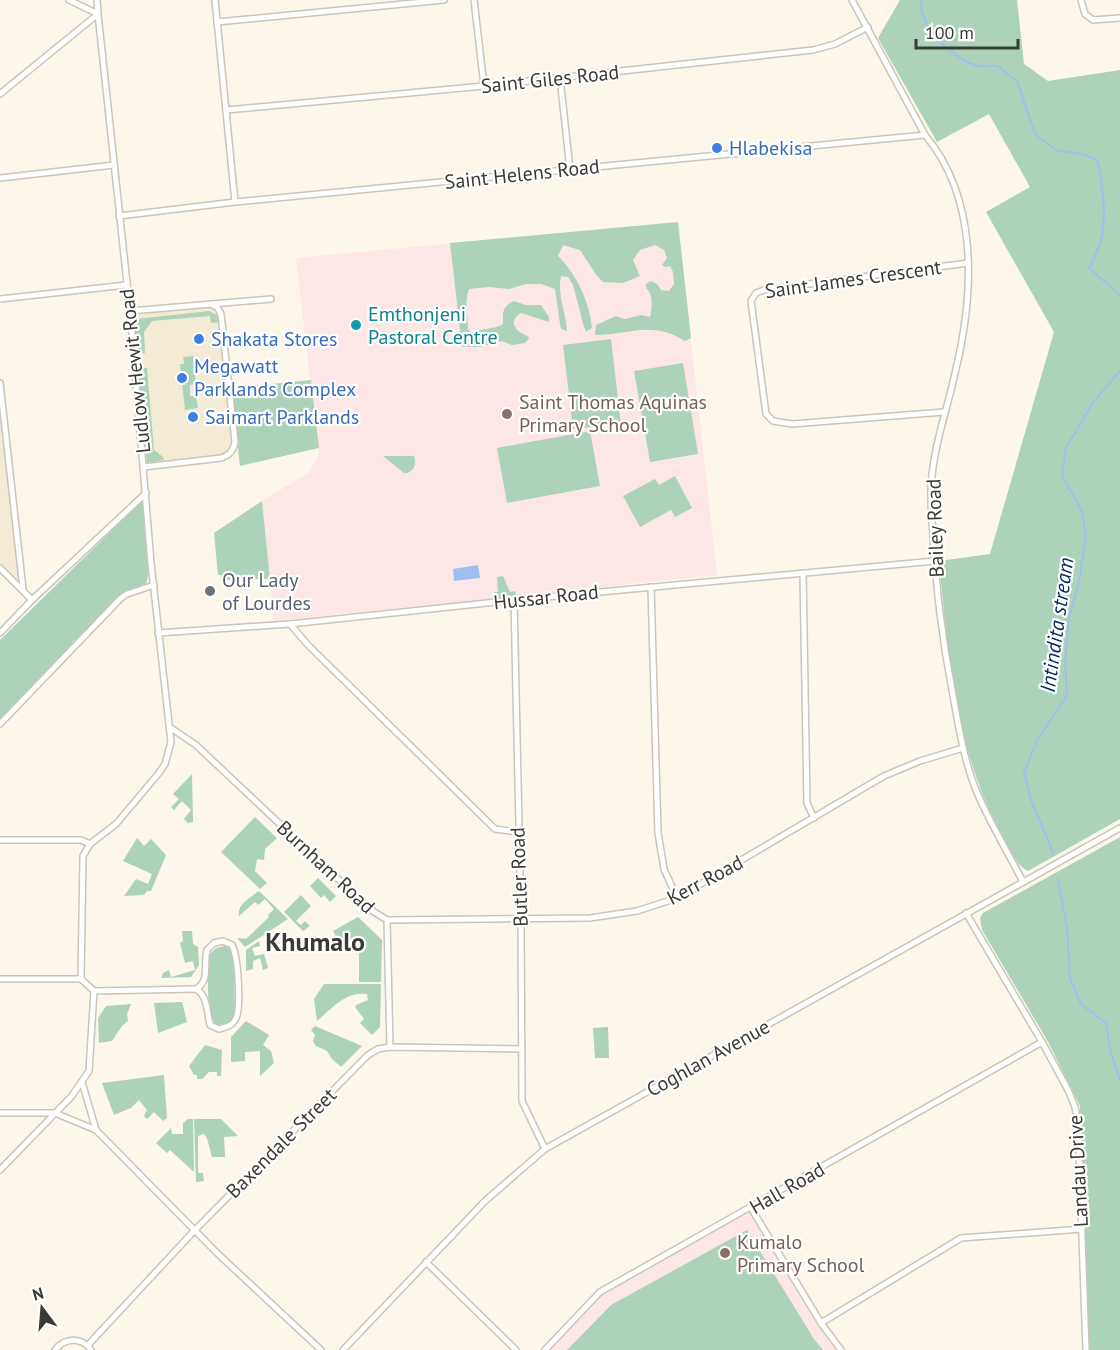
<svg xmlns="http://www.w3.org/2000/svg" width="1120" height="1350" font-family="'PT Sans',sans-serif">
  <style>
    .built { fill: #f4ebd7 }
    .education { fill: #fde7e6 }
    .green { fill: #acd2ba }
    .water { fill: #a0bfee }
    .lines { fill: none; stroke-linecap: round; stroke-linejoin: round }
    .stream { stroke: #a0bfee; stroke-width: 2 }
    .street-casing { stroke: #cac5b9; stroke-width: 8 }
    .street { stroke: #fff; stroke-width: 5 }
    .shop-dot { fill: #3f7fe0; stroke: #fff; stroke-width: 2 }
    .culture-dot { fill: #0f9aa8; stroke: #fff; stroke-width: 2 }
    .education-dot { fill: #8d6e63; stroke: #fff; stroke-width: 2 }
    .worship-dot { fill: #6b7280; stroke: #fff; stroke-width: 2 }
    .labels { text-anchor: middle; stroke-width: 4.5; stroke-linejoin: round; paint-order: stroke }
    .street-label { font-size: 20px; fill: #3b3934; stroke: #fff }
    .shop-label { font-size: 20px; fill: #366cbe; stroke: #fff; text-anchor: start }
    .culture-label { font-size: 20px; fill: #0d838f; stroke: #fff; text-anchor: start }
    .education-label { font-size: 20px; fill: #785e54; stroke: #fff; text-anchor: start }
    .worship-label { font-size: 20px; fill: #5b616d; stroke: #fff; text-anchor: start }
    .water-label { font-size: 21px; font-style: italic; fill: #052a61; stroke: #fff }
    .district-label { font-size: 26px; font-weight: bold; fill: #3b3934; stroke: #fff }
  </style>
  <rect width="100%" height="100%" fill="#fcf7ea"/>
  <g class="built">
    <polygon points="209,305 218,311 232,448 225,455 145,465 132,312"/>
    <polygon points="0,398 21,584 0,565"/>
  </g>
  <g class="education">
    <polygon points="678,222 717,575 274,621 262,501 308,473 319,456 296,258"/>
    <polygon points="750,1212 818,1326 836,1350 548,1350 601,1294"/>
  </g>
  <g class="green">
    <path d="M900,0H1017L1024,64L1048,81L1120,70V819L1028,871C1016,865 1010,850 1004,839C956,754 948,656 939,561L990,554L1054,332L986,212L1030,187L989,114L937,142L878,38Z"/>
    <path d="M678,222L691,338L685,341C650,320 631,335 595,335L596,325L616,316L625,319L641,315L650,317C652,306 654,296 646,288V284L651,281L657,284L661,290L669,291L674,284L673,272L670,266L665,267L662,265L667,258L664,250L655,245L640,250L633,260L640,276L623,283L603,282L597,276L580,250L563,245L558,256C576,273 590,303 592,328L586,332L584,327L573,285L568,277L561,276C557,294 566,313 567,331L561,329L560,324L555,289L541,284H526L509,289L489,287L469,289C464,303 468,315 468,330L472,332C483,328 493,330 503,324C503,311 502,307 514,301L526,305H541L549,317V322L521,313C507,321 516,333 528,336L529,339L525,343L512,345L501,341L480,347H462L450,243Z"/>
    <polygon points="209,311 217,315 219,322 211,323 210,316 152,321 144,332 145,353 137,354 134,322 136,319"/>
    <polygon points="611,339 621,424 573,429 563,345"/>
    <polygon points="193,356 196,384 190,385 190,396 196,396 198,408 185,410 180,364 184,364 183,357"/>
    <polygon points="683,363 698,454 650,462 634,371"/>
    <polygon points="138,368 147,368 154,450 163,457 164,460 147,463"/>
    <polygon points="311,380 319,448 240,466 231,388"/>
    <polygon points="590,431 600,486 507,503 497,448"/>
    <path d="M383,456H414C417,464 413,474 404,473Z"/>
    <polygon points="675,476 692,508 675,517 671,510 640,527 623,496 655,479 659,485"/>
    <path d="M145,498C146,515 153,573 145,586L126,592L0,721V640Z"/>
    <polygon points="262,501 270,579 222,580 221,575 218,575 214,533"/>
    <polygon points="503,576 510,592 515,591 517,598 495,600 494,592 498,592 497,577"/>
    <polygon points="192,774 193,822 188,823 184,819 191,810 182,801 174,810 171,807 179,799 173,794"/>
    <polygon points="255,817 277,838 265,849 264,860 257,859 255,871 267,883 260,889 221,852"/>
    <polygon points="1120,837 1120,1350 1087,1350 1080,1106 1047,1040 982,930 980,918 983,913"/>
    <polygon points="137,838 144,846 151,839 166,855 151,891 147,891 144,895 124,896 136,879 148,884 152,874 123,861"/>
    <polygon points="318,878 336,896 330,902 324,895 321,898 310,886"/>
    <path d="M259,891L288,919L245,947L237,938L246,939L269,917L268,915L274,909L265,899L258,905L255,902L239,916C237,904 250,898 259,891Z"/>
    <polygon points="301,895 311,906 296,921 301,925 305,921 310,926 303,931 284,912"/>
    <polygon points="358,917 382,940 381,982 359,982 359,950 343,949 333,931"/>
    <polygon points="182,931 192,931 193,944 198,947 199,965 191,977 161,978 163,973 169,970 171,977 195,970 193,961 185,963 180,943 183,941"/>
    <polygon points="259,941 260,946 252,948 255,956 264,954 268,968 263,970 260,958 253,961 253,969 246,971 246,950"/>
    <path d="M225,946L231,950L234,959L235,1014C233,1023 226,1024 216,1025C205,1010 208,973 209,955L216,948Z"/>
    <path d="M324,984H381L380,1027L372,1035L360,1023L364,1019L355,1007L356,1005L368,1000L367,994C346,991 332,1008 317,1021L314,999Z"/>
    <polygon points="182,1002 187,1022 158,1033 154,1003"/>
    <polygon points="131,1004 127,1014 128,1021 122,1026 112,1041 99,1043 98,1018 106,1006"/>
    <polygon points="246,1021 269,1035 263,1045 271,1051 274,1063 260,1076 260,1051 245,1052 245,1061 231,1062 231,1037"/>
    <polygon points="315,1026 362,1046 341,1067 332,1059 327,1051 316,1046 313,1041 315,1035 311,1030"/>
    <polygon points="608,1027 609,1058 595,1058 593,1028"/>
    <polygon points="205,1045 222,1050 221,1076 217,1076 217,1072 209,1072 202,1079 197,1079 197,1075 194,1075 189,1066"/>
    <polygon points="164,1075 167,1118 163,1121 154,1112 147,1119 144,1116 147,1110 139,1100 131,1108 114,1115 102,1083"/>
    <polygon points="188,1119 193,1119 194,1172 170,1150 167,1153 156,1143 171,1128 172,1134 183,1134 183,1123"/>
    <polygon points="194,1119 221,1119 238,1136 224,1137 225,1157 212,1157 207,1138 204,1134 198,1136 198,1173 203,1173 204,1181 196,1182"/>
    <polygon points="747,1230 814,1339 823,1350 567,1350 611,1305"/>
  </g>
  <polygon class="water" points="478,565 480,578 454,581 453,569"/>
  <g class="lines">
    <g class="stream">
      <path d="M922,0L921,9L929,31L938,41L966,62L980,66H997L1017,81L1035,134L1056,150L1085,155L1097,160C1103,184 1106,211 1102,236C1100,247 1094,258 1089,268L1120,295"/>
      <polyline points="1053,855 1050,844 1032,803 1024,772 1038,739 1067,695 1065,664 1069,617 1078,587 1086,537 1082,511 1062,476 1066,448 1092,404 1120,371"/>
      <polyline points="1058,879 1067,928 1070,978 1081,1004 1106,1023 1110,1049 1120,1081"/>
    </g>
    <defs>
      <g id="street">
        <polyline points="215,0 235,202"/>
        <polyline points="474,0 484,86"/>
        <path d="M852,0L925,135C979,199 974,293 956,369C947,412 930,454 931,498C933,566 941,635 954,701C959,729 964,758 974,785C987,819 1007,850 1023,882"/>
        <polyline points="1081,0 1085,14 1093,20 1120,18"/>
        <polyline points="217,22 444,0"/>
        <polyline points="560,78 570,169"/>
        <polyline points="0,94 98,14 97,0"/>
        <polyline points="226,110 484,86 813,50 835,44 868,27"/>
        <polyline points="0,178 114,165"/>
        <polyline points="119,216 235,202 925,135"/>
        <polyline points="0,299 126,285"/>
        <polyline points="130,311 271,299"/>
        <polyline points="0,383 23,589"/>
        <polyline points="944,412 792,424 773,421 766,414 751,301 756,293 764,290 968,263"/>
        <path d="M144,467L221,458C230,455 233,451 235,442L221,314L217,307L210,304"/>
        <polyline points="0,568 32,600"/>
        <polyline points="803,573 807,803 814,818"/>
        <polyline points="651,587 658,833 664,869 677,898"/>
        <polyline points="514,600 521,918 522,1101 545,1149"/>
        <polyline points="290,624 308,645 495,829 518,832"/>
        <polyline points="0,633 32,600 146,493"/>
        <polyline points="158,633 290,624 514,600 935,561"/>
        <polyline points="0,724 121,598 127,594 154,585"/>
        <polyline points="171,728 196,745 371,910 387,920 390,1047"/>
        <polyline points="0,840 81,840 90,844"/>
        <polyline points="966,913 1042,1042 1068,1090 1075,1107 1078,1125 1086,1350"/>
        <polyline points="387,920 590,918 637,911 677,898 884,776 920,761 963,748"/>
        <path d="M223,941L232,945C238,956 242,1010 235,1020C232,1026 226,1027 219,1029L210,1025C207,1013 208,996 196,989C211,980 203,964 207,950L214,943Z"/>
        <polyline points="0,979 81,979"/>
        <polyline points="94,991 196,989"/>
        <polyline points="82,1082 96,1130 217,1253 321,1350"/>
        <polyline points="0,1113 55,1113 96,1130"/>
        <polyline points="0,1170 71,1097 89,1071 94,991 81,979 83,856 90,844 116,824 159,773 165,764 171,742 151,563 130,311 98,14 69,0"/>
        <polyline points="751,1208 821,1323 841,1350"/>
        <polyline points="426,1262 516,1350"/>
        <polyline points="821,1323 961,1238 1082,1229"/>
        <polyline points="88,1345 194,1231 368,1055 378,1049 390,1047 522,1049"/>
        <path d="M55,1350C65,1337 82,1337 91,1350"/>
        <polyline points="343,1350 485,1201 545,1149 1120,828"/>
        <polyline points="545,1350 600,1292 1042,1042"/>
      </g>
    </defs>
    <use href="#street" class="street-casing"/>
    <use href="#street" class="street"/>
  </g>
  <g class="shop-dot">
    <circle cx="717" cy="148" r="6"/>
    <circle cx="199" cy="339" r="6"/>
    <circle cx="182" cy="378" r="6"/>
    <circle cx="193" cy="417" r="6"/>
  </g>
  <circle class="culture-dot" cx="356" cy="325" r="6"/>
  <g class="education-dot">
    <circle cx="507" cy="414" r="6"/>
    <circle cx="725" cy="1253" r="6"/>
  </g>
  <circle class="worship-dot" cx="210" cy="591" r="6"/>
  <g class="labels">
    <g class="street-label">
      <text transform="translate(550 79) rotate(-6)" y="7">Saint Giles Road</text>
      <text transform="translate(522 174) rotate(-6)" y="7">Saint Helens Road</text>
      <text transform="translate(853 279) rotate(-8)" y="7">Saint James Crescent</text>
      <text transform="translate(135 371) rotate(-96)" y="7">Ludlow Hewit Road</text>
      <text transform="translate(935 528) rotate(-92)" y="7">Bailey Road</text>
      <text transform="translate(546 597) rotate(-6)" y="7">Hussar Road</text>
      <text transform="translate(326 867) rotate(43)" y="7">Burnham Road</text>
      <text transform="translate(519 877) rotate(-92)" y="7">Butler Road</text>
      <text transform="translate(705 880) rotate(-28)" y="7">Kerr Road</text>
      <text transform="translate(708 1058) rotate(-29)" y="7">Coghlan Avenue</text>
      <text transform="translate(281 1143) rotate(-45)" y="7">Baxendale Street</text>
      <text transform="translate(1078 1171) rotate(-93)" y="7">Landau Drive</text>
      <text transform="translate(787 1188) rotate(-30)" y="7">Hall Road</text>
    </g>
    <g class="shop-label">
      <text x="729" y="155">Hlabekisa</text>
      <text x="211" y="346">Shakata Stores</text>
      <text x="194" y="373">Megawatt<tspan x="194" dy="23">Parklands Complex</tspan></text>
      <text x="205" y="424">Saimart Parklands</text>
    </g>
    <g class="culture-label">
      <text x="368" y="321">Emthonjeni<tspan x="368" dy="23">Pastoral Centre</tspan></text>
    </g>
    <g class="education-label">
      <text x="519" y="409">Saint Thomas Aquinas<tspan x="519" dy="23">Primary School</tspan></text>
      <text x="737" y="1249">Kumalo<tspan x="737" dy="23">Primary School</tspan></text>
    </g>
    <g class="worship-label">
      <text x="222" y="587">Our Lady<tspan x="222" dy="23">of Lourdes</tspan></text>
    </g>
    <g class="water-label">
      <text transform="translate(1057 625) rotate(-82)" y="7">Intindita stream</text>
    </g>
    <g class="district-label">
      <text x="315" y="951">Khumalo</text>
    </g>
  </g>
  <g transform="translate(42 1308) rotate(344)" stroke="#ffffff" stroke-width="4.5" paint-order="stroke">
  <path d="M0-4.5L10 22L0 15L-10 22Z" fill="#3b3934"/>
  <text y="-9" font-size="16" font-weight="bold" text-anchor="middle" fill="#3b3934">N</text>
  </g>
  <path d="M916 39v9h102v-9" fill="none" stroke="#3b3934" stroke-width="3"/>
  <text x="925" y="39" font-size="18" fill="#3b3934" stroke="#ffffff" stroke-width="4.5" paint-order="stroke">100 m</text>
</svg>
